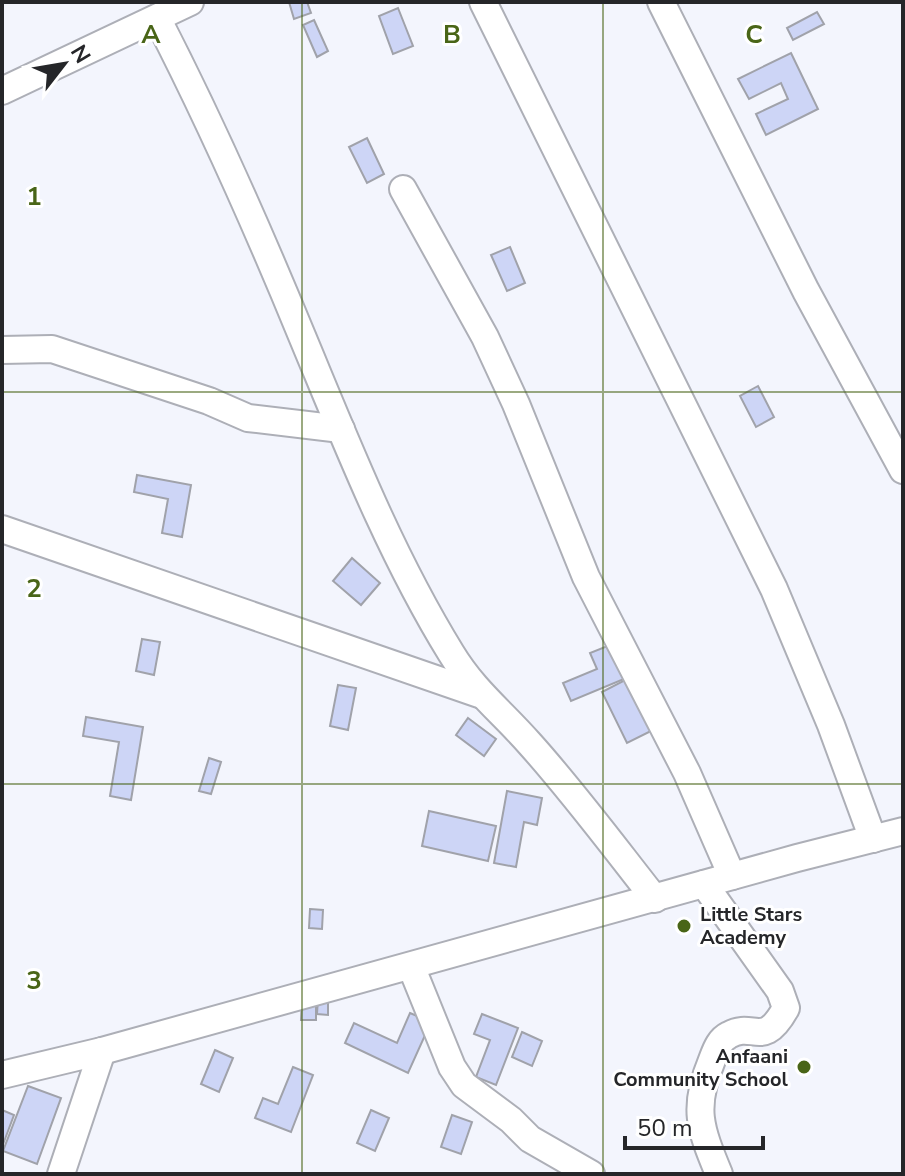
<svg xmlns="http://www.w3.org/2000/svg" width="905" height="1176" font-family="'Nunito Sans',sans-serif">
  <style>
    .building { fill: #cdd5f6; stroke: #a0a2aa; stroke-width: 2 }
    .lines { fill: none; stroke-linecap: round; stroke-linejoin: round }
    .minor-casing { stroke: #adafb7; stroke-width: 30 }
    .minor { stroke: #fff; stroke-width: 26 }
    .grid { fill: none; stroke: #496517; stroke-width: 2; stroke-opacity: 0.55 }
    .poi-dot { fill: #496517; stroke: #fff; stroke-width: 3 }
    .labels { text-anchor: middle; stroke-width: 6; stroke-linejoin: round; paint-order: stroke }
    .poi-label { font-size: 20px; font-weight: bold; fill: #252629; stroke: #fff; text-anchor: start }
    .grid-label { font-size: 26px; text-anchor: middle; font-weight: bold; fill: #496517; stroke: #fff; stroke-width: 6; stroke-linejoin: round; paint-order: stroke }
  </style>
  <rect width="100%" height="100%" fill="#f3f5fd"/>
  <g class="building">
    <polygon points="289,2 307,2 311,13 294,19"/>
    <polygon points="398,8 413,46 393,54 379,16"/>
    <polygon points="817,12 824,24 793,40 787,28"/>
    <polygon points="314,20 328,51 317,57 303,25"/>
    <polygon points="791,53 818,109 766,135 756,114 788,99 781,83 749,99 738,79"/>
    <polygon points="367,138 384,174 367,183 349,147"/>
    <polygon points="510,247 525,283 507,291 491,255"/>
    <polygon points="758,386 774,417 756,427 740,396"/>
    <polygon points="137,475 191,485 182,537 162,533 168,499 134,492"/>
    <polygon points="352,558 380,583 361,605 333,581"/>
    <polygon points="142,639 160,642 154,675 136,671"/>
    <polygon points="610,645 624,679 571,701 563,683 597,669 590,653"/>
    <polygon points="627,679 653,730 627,743 602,692"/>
    <polygon points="338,685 356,688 348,730 330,726"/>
    <polygon points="86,717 143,727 131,800 110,796 119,742 83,736"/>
    <polygon points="468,718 496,739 484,756 456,735"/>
    <polygon points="209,758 221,762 211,794 199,791"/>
    <polygon points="507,791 542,798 537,825 524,822 516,867 494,863"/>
    <polygon points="429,811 496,826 488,861 422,846"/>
    <polygon points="310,909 323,910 322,929 309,928"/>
    <polygon points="302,998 316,999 316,1020 301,1020"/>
    <polygon points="318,998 328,998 328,1015 317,1014"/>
    <polygon points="410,1013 431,1022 408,1073 345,1043 354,1023 397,1043"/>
    <polygon points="482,1014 518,1028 496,1085 476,1077 490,1040 474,1034"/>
    <polygon points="522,1032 542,1041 532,1066 512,1057"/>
    <polygon points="215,1050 233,1058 219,1092 201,1084"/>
    <polygon points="293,1067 313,1075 291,1132 255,1118 263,1098 278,1104"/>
    <polygon points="28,1086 61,1098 37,1164 3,1151"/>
    <polygon points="2,1110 14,1115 2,1147"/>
    <polygon points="371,1110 389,1118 375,1151 357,1143"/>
    <polygon points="452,1115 472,1122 461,1154 441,1147"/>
  </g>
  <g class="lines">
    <defs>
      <g id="minor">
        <polyline points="483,2 774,589 831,725 873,839"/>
        <polyline points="661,2 806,291 903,470"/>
        <path d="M157,18C210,121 258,229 302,336C347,444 390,554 451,653C474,691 502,712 530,744C574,793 614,847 655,899"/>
        <polyline points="2,91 190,2"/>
        <polyline points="403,189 485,337 516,404 586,577 687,773 732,876"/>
        <polyline points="2,350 52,349 209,401 248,418 341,429"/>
        <polyline points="2,529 479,694"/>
        <path d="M704,884L780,991L786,1008C763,1050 754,1021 729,1035C719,1040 716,1050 712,1060C692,1108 700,1128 719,1174"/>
        <polyline points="411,966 452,1067 464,1085 511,1120 530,1139 591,1174"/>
        <polyline points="2,1075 102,1051 797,858 903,831"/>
        <polyline points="61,1174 102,1051"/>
      </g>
    </defs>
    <use href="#minor" class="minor-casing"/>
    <use href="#minor" class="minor"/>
  </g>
  <path class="grid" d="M302,2V1174M603,2V1174M2,392H903M2,784H903"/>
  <g class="poi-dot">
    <circle cx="684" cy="926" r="8"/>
    <circle cx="804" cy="1067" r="8"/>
  </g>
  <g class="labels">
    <g class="poi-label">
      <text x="700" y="921">Little Stars<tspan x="700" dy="23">Academy</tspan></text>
      <text x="788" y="1063" text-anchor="end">Anfaani<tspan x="788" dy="23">Community School</tspan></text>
    </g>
  </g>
  <g class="grid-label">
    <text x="151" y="43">A</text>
    <text x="452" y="43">B</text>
    <text x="754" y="43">C</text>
    <text x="34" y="205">1</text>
    <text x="34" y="597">2</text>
    <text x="34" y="989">3</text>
  </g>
  <rect width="905" height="1176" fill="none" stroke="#252629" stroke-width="8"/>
  <g transform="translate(64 64) rotate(59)" stroke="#ffffff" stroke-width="6" paint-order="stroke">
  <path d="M0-6L14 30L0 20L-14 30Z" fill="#252629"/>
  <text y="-12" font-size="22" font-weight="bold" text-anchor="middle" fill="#252629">N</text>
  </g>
  <path d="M625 1136v12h138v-12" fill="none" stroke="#252629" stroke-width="4"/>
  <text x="637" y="1136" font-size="24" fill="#252629" stroke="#ffffff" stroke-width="6" paint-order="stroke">50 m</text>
</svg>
